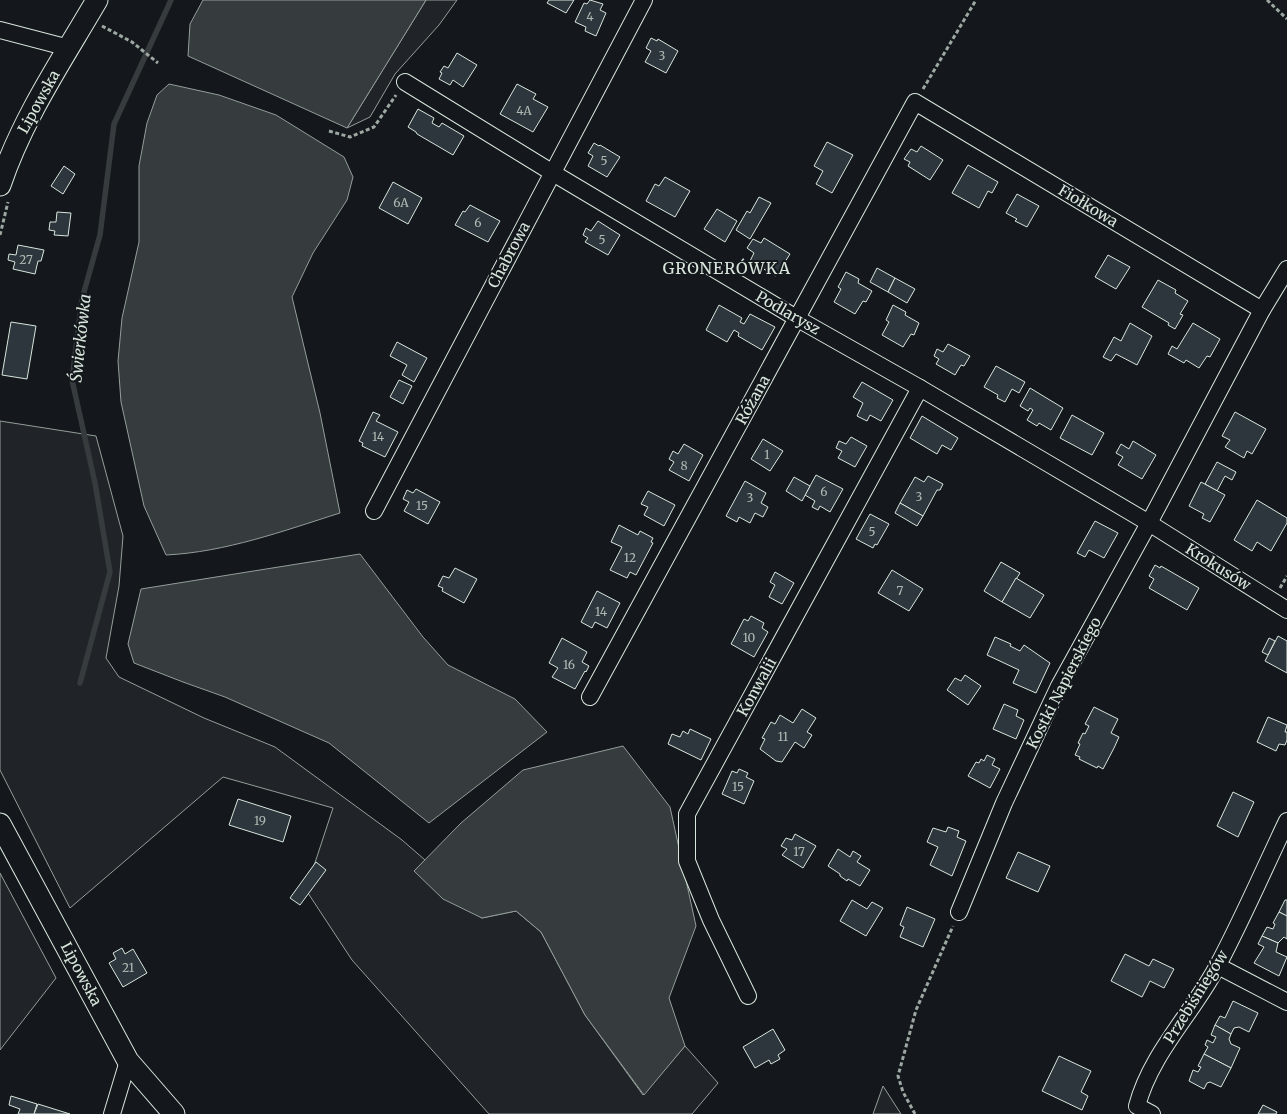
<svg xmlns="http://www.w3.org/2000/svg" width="1287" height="1114" font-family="Merriweather,serif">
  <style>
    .green { fill: #202428; stroke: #939e99 }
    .water { fill: #363b3e; stroke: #939e99 }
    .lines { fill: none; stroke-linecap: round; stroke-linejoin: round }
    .stream { stroke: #363b3e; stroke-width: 5.5 }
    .building { fill: #2c363c; stroke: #d8e6dc }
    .minor-casing { stroke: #d8e6dc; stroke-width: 18 }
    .tertiary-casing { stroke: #d8e6dc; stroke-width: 23 }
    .path { stroke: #9da8a2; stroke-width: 3; stroke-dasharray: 4 2.5; stroke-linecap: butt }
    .minor { stroke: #14181c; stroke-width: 16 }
    .tertiary { stroke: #14181c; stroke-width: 21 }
    .labels { text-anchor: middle; stroke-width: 4; stroke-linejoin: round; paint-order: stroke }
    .number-label { font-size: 12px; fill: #adbab4 }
    .street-label { font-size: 15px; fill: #d8e6dc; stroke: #14181c }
    .neighbourhood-label { font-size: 16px; letter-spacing: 1px; fill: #d8e6dc; stroke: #14181c }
    .water-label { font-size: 16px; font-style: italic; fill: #d8e6dc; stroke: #14181c }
  </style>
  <rect width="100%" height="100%" fill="#14181c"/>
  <g class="green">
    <polygon points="426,0 457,0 439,25 395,74 370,117 347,128"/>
    <polygon points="0,421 96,436 123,536 119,586 106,658 119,677 204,718 275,747 402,840 425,860 414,871 482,918 516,911 541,932 585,1015 643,1095 685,1046 718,1083 692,1114 489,1114 352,960 306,890 333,808 223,777 70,908 0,770"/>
    <polygon points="0,873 56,978 0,1050"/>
    <polygon points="883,1086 901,1114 873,1114"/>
  </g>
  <g class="water">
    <polygon points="203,0 426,0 347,128 188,56 190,24"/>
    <path d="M169,84L219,95L276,115L344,157L353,177L347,200L313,253L292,297L320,413L340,513C283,531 226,552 166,555L144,506L121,402L118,361L122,318L139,242V166L147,123L157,95Z"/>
    <polygon points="360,554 423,637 448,665 515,699 547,732 429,823 329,743 225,697 183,682 134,663 128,644 141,589"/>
    <polygon points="623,746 670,807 696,926 669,998 685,1046 644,1095 585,1015 541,932 516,911 482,918 443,899 414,871 461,823 523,770"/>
  </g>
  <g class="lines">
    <polyline class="stream" points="80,683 110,572 95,483 72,380 82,299 100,235 114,124 171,0"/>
  </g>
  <g class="building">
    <polygon points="549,0 574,0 566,13 547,3"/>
    <polygon points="590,0 603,4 600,10 606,13 596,36 585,31 586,27 575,22 584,3 587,4"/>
    <polygon points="651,38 657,41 658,39 678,51 666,73 645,62 651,51 646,48"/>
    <polygon points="457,53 477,65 463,87 453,80 450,85 439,79 442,73 440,72 444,66 448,68"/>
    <polygon points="517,84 536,94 533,99 548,107 533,132 500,114"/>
    <polygon points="418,109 434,118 432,123 439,127 442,123 464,136 453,155 417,134 416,132 408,127"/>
    <polygon points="827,142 853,155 832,193 816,184 823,171 814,166"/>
    <polygon points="594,143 599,146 600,145 620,157 607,177 588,166 593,156 588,153"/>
    <polygon points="921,146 943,160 930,180 908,166 910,162 904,159 911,149 917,152"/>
    <polygon points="968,165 998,182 992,193 988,191 979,208 952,193"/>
    <polygon points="64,166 75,174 63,194 51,186"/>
    <polygon points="665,177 690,191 675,217 646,201 655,184 659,186"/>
    <polygon points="393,182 422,198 408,224 379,208"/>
    <polygon points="1017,194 1039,206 1027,227 1015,221 1017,219 1006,213"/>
    <polygon points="759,197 771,203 750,239 736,230 747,211 750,213"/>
    <polygon points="470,205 500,221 488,242 455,225 463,211 465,212"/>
    <polygon points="717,209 737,221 725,242 704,229"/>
    <polygon points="57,212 71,213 68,236 54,235 55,231 49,230 50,222 56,222"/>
    <polygon points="598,221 620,235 608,255 585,242 588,238 583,235 586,228 591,231"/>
    <polygon points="764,238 790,254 776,276 762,268 760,269 749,263 754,253 747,248 753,239 761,243"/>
    <polygon points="18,245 44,250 41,261 38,261 35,274 13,269 15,262 8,260 9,254 16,255"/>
    <polygon points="1108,255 1130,267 1116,289 1095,277"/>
    <polygon points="877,268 895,278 888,292 870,282"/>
    <polygon points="846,272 859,279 858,283 872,291 866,302 863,301 855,314 834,302 841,289 838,287"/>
    <polygon points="895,278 915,289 907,303 888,292"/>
    <polygon points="1158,280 1176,290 1175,293 1188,301 1180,314 1183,315 1175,329 1168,325 1169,323 1142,307"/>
    <polygon points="719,305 742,318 740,322 744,324 750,314 775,327 762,350 738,336 739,333 734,330 727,342 706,330"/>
    <polygon points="893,305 906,312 905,315 919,323 914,335 911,334 903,347 882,335 889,322 886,320"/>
    <polygon points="11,322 36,326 27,379 2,375"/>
    <polygon points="1130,323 1152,336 1137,365 1116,354 1111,361 1103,357 1114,337 1121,341"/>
    <polygon points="1193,323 1220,339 1210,357 1207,356 1199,368 1186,360 1184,363 1168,354 1172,346 1177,349"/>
    <polygon points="397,342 427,358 414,382 402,375 407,365 390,356"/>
    <polygon points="948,344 970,356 964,366 961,365 955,375 936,364 939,359 934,356 937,349 943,352"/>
    <polygon points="996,366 1025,382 1019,393 1012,389 1005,402 997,398 998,395 984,387"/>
    <polygon points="399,380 412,386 403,404 390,397"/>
    <polygon points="862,382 893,400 881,421 870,415 867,421 857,416 863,403 853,397"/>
    <polygon points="1030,388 1063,408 1051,430 1039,423 1037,426 1027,420 1033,410 1030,408 1028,411 1020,406"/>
    <polygon points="373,412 380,415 376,421 398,432 385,457 362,446 363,443 359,441"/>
    <polygon points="1235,412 1266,429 1252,454 1247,451 1244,458 1225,447 1230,440 1222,436"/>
    <polygon points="1072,415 1104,433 1092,455 1060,438"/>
    <polygon points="922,416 958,438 951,450 942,445 937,454 910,438"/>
    <polygon points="851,437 867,446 855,467 838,458 842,451 836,448 839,441 846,444"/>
    <polygon points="763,439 783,451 770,471 751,459"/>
    <polygon points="1133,441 1156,455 1142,479 1118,465 1123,457 1116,453 1121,444 1129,449"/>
    <polygon points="684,444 703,455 689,481 669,470 674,462 669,459 673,451 678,454"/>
    <polygon points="1217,462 1236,472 1232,480 1225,476 1217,491 1205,484"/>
    <polygon points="816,475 843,489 830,512 820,506 818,510 812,507 815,501 805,495"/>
    <polygon points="928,476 943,484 940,490 937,490 923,516 900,503 915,477 924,482"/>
    <polygon points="794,477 810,486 802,501 786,491"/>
    <polygon points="745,481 766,493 761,503 768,507 763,517 755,513 750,523 739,517 737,522 726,516"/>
    <polygon points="1201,482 1225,495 1210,522 1202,518 1204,514 1189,506"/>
    <polygon points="416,489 440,502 428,524 404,511 409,502 403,499 407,490 413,493"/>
    <polygon points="648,491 675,505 664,526 644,515 648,507 641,504"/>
    <polygon points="1257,500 1287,518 1287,523 1271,551 1257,542 1252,551 1234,540"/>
    <polygon points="900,503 923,516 917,526 895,513"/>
    <polygon points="870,514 889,524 877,545 875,544 873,548 856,539"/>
    <polygon points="1095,521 1118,533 1104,558 1089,550 1085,557 1077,553"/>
    <polygon points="619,525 638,535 640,531 653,538 651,542 653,543 636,575 630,572 627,578 610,570 622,547 611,542"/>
    <polygon points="1001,562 1020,573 1002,602 984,591"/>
    <polygon points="1155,565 1160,568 1161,566 1199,588 1187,610 1149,588 1154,579 1149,576"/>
    <polygon points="455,568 477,579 464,603 442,591 443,588 438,586 443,576 449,578"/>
    <polygon points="892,570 923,589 909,611 878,593"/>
    <polygon points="775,572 794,583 782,604 769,597 775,585 770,582"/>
    <polygon points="1016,578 1044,595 1030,618 1002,602"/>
    <polygon points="597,591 620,603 607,628 595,622 592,628 581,622"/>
    <polygon points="751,616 764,623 762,628 768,632 754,657 731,644 744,619 748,621"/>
    <polygon points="1278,636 1287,641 1287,673 1265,661"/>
    <polygon points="995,637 1011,644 1010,646 1020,651 1024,645 1050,663 1036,693 1013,683 1019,670 987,655"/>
    <polygon points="562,638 587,652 582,662 589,666 586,672 585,671 575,689 552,677 558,668 549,663"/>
    <polygon points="1269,638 1275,641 1268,655 1262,652"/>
    <polygon points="965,675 981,686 968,705 947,690 955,678 961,681"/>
    <polygon points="1004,704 1018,710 1016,716 1024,720 1016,739 993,729"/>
    <polygon points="1094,707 1118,719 1111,733 1119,737 1114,748 1103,769 1098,766 1097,768 1079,759 1080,757 1075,755 1080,744 1078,743 1083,733 1085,734 1089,726 1085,724"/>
    <polygon points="802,709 816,718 807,732 812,735 804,748 795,742 782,762 776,761 760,749 765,739 762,738 771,722 775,724 780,715 793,723"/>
    <polygon points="1268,717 1287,725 1285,732 1287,732 1287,740 1285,745 1279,744 1276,751 1257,742"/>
    <polygon points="690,729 711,739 701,760 668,744 672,734 680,737 683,731 688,734"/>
    <polygon points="987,755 995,759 992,765 1000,769 990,788 968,776 976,762 979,763 981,759 984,761"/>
    <polygon points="739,769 748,773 746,777 754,781 744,804 722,794 732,771 737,773"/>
    <polygon points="1233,792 1254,802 1238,837 1217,826"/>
    <polygon points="238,799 291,816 283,842 229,825"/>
    <polygon points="948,827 959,831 957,837 966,841 952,876 930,865 938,847 927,842 933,828 946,832"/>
    <polygon points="795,834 816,846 803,868 782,855 787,849 781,846 786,838 792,840"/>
    <polygon points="838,849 850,857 853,851 861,856 857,862 870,870 860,886 848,879 847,881 840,876 840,874 828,866"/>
    <polygon points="1018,852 1050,866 1038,892 1006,878"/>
    <polygon points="316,862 326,870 300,905 290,898"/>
    <polygon points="852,900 867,909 872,902 883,908 866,936 840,921"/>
    <polygon points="1285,900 1287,900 1287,916 1279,912"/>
    <polygon points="907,907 935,919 923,947 900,937 904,927 900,925"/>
    <polygon points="1279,912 1287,916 1287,939 1284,937 1278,943 1262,936 1267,927 1273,929 1275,924 1273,923"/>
    <polygon points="1262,936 1278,943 1276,952 1287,957 1279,976 1254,963 1264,947 1258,944"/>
    <polygon points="122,948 125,954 133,949 147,973 123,987 109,963 116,959 113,953"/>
    <polygon points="1125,954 1149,966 1153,959 1174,969 1164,988 1150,981 1142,997 1111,981"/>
    <polygon points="1233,1001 1258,1013 1249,1032 1239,1027 1234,1028 1231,1034 1215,1025 1220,1016 1225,1018"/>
    <polygon points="1215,1025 1231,1034 1229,1039 1231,1044 1240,1048 1231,1068 1204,1054 1208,1047 1205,1045 1207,1040 1213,1043 1216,1037 1211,1035"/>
    <polygon points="773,1029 785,1050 778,1055 780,1059 771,1064 769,1060 755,1068 743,1047"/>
    <polygon points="1204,1054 1231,1068 1221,1087 1210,1082 1207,1083 1204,1089 1189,1081 1193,1070 1198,1072 1201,1067 1198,1066"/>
    <polygon points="1059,1056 1091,1071 1081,1092 1088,1096 1082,1110 1042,1091"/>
    <polygon points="11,1096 37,1104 34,1114 18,1114 20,1109 9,1105"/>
    <polygon points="38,1104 70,1114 34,1114"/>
    <polygon points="1263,1105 1277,1112 1276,1114 1258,1114"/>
  </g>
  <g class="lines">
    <defs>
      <g id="minor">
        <polyline points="0,30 69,48"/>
        <polyline points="405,82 553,173 798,319 920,388 1149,523 1287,610"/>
        <polyline points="374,511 644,0"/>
        <polyline points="590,697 915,102 1262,310"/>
        <polyline points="959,912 1004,803 1059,686 1149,523 1262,310 1287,269"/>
        <polyline points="1218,966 1287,1002"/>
        <polyline points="748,996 711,920 687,861 687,814 920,388"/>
        <polyline points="112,1114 128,1061"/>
        <path d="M1152,1114L1137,1106C1151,1053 1193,1013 1218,965C1243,918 1264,869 1287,821"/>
      </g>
      <g id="tertiary">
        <path d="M0,185C22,119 62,60 97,0"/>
        <polyline points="0,824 128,1061 174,1114"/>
      </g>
    </defs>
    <use href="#minor" class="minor-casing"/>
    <use href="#tertiary" class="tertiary-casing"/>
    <g class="path">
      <polyline points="1267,0 1287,19"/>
      <polyline points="102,26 132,42 158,63"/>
      <polyline points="923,89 976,0"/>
      <polyline points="329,131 350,137 374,127 396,95"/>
      <polyline points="0,235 8,202"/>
      <polyline points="1280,588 1287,576"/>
      <polyline points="915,1114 903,1092 898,1076 916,1010 953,926"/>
    </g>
    <use href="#minor" class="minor"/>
    <use href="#tertiary" class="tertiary"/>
  </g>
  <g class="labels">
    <g class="number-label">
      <text x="590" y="21">4</text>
      <text x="662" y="60">3</text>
      <text x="524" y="115">4A</text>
      <text x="604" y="165">5</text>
      <text x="401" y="207">6A</text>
      <text x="478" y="227">6</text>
      <text x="602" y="244">5</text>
      <text x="26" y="264">27</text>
      <text x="378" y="441">14</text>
      <text x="767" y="459">1</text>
      <text x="684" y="470">8</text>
      <text x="824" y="496">6</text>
      <text x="919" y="501">3</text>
      <text x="750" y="502">3</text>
      <text x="422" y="510">15</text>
      <text x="872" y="536">5</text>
      <text x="630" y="562">12</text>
      <text x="900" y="595">7</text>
      <text x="601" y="616">14</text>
      <text x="749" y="642">10</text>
      <text x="569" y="669">16</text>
      <text x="783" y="741">11</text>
      <text x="738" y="791">15</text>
      <text x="260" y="825">19</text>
      <text x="799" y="856">17</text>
      <text x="128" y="972">21</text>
    </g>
    <g class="street-label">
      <text transform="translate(39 102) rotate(-61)" y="5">Lipowska</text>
      <text transform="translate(1088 206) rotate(31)" y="5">Fiołkowa</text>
      <text transform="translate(509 255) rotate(-62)" y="5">Chabrowa</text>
      <text transform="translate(788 313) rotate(30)" y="5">Podlarysz</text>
      <text transform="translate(753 400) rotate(-61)" y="5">Różana</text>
      <text transform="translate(1218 567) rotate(32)" y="5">Krokusów</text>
      <text transform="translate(1064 683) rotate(-63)" y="5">Kostki Napierskiego</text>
      <text transform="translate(757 687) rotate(-61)" y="5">Konwalii</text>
      <text transform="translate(81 974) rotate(62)" y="5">Lipowska</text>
      <text transform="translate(1196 997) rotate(-58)" y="5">Przebiśniegów</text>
    </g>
    <g class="neighbourhood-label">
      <text x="727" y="274">GRONERÓWKA</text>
    </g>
    <g class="water-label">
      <text transform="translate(80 338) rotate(-84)" y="6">Świerkówka</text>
    </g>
  </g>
</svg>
